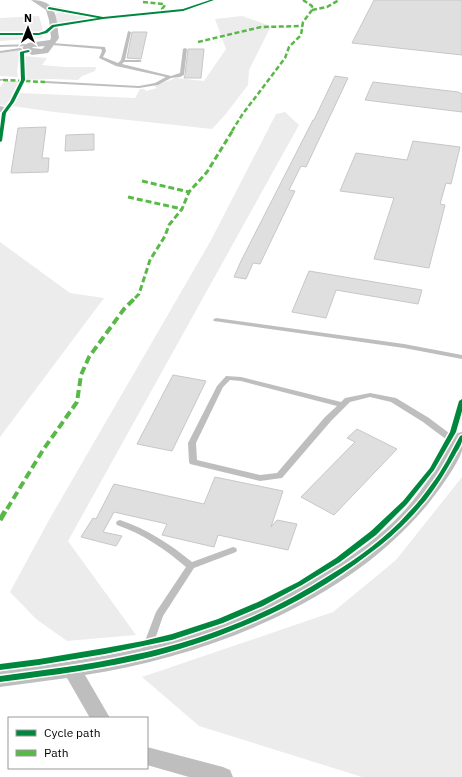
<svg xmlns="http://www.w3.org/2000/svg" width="462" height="777" font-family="'IBM Plex Sans',sans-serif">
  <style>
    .green { fill: #ececec }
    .building { fill: #dfdfdf; stroke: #c7c7c7 }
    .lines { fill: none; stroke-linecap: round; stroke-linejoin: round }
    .lane { fill: #bebebe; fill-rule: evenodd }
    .street { fill: #bebebe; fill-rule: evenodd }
    .quiet-far3 { stroke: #58b947; stroke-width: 2.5; stroke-dasharray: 5 2.5; stroke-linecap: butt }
    .quiet-far2 { stroke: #58b947; stroke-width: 3; stroke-dasharray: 6 3; stroke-linecap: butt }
    .quiet-far1 { stroke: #58b947; stroke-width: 4; stroke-dasharray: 8 4; stroke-linecap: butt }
    .quiet { stroke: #58b947; stroke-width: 5; stroke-dasharray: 10 5; stroke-linecap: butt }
    .cycleway-casing { stroke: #fff; stroke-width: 3 }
    .cycleway { fill: #00873e; fill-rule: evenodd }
  </style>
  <rect width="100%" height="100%" fill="#fff"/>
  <g class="green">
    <polygon points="66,11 95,16 96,17 57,25 55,15 58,12 63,13"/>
    <polygon points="39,16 43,30 42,38 0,41 0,18"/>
    <polygon points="242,16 271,26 249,70 248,85 225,115 212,129 54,112 12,106 20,93 135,98 140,89 144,89 146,91 157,88 154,86 176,78 204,81 226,49 215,19"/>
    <polygon points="20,50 17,71 18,77 0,76 0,53"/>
    <polygon points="24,56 47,58 42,65 65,67 96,67 95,71 82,76 78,80 53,79 24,80"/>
    <polygon points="5,81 21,81 6,106 0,105 0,87"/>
    <polygon points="285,112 299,125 68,541 136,635 67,641 36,619 10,592 49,520 210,242 276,114"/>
    <polygon points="0,242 70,293 104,298 0,437"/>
    <polygon points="462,477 462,777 362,777 199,726 142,677 333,612 396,560"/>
  </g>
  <g class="building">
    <polygon points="374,0 462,0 462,55 352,43"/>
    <polygon points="132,32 147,32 141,59 127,58"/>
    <polygon points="188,49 204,49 201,78 184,78 185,75"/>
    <polygon points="335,76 348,78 306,167 301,166 289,190 295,191 260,264 253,263 246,279 234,277 241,261 313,120 314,120"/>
    <polygon points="373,82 458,92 462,94 462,112 365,100"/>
    <polygon points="46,127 42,158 49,158 48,172 11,173 18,128"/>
    <polygon points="94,134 94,150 65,151 66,135"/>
    <polygon points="413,141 460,147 451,184 446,183 440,204 445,205 429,268 374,259 394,198 340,191 356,153 407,160"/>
    <polygon points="309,271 422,290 418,304 336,290 326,318 292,312"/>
    <polygon points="173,375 206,381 172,451 137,444"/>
    <polygon points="357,429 397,449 334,515 301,497 355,442 347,438"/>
    <polygon points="215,477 283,491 271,527 277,520 297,524 288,550 218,535 214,547 162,535 167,524 114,512 103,532 122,536 116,546 81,537 93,518 96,519 114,484 204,504"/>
  </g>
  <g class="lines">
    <g class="lane">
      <polygon points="46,5 63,8 65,9 63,10 47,7 45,6"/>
      <polygon points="128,31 131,32 125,60 140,60 142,61 140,62 124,62 122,64 171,76 180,73 183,49 185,48 187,49 184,75 180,77 171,78 158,85 139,88 45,83 43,82 45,81 139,86 155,83 166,77 116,66 99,58 102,51 101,49 52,45 50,44 52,43 105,47 106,51 103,57 118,63 121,60"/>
      <polygon points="33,44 33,46 31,46 0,47 0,45"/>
      <polygon points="20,48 22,49 22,50 0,53 0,51"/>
      <polygon points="0,79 5,79 5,80 0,81"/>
      <polygon points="216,318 404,344 462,355 462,359 404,348 214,321 213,320 214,319"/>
      <path d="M226,376L241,377L341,402L345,398L370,393L396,398L429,418L453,436L462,440V443L459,445L447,440L423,422L391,402L370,397L350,402L331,421L282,478L260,481L190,464L189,462L188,443L217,386ZM230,380L241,381L337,406L325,417L277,473L260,475L197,460L196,443L223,387Z"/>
      <path d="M120,520C147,529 170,544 192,562L233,547L236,548L237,550L236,552L194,568L163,616L150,654L148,657L145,658L142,657L140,654L156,612L186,567C165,549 143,534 117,525L116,523L117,521Z"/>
    </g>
    <g class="street">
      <path d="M31,0C58,0 56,17 59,38L48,53L32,55L22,48L28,43L50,40L51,38L49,20L46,10ZM45,46L42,49L32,48L33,47Z"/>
      <polygon points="0,106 9,108 11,110 6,113 0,112"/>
      <path d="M462,432C462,438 462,444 462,450C460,462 436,494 428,504C348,602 207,656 85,675L110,718H90L67,678L0,687V671C52,664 104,658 155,645C215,630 274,605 326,572C354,555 382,535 404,511C426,487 440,461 457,433Z"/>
      <polygon points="147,747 223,767 230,770 233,777 189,777 147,765"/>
    </g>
    <g class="quiet-far3">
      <polyline points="303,0 312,6 312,10"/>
      <polyline points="143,2 163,4 165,5 162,9 166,11"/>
      <polyline points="312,10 327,7 339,0"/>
      <polyline points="198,42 261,27 303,26"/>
      <polyline points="3,80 45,82"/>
      <polyline points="232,131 242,115 285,58 289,47 301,35 303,22 312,10"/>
    </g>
    <g class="quiet-far2">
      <polyline points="142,181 189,192"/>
      <polyline points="128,197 182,209"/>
      <polyline points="135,298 139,294 150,260 165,236 169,225 182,209 189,192 207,172 233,130"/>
    </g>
    <polyline class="quiet-far1" points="7,509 43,450 77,402 81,375 89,357 124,309 136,297"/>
    <polyline class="quiet" points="0,520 7,508"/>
    <defs>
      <g id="cycleway">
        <polygon points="210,0 214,0 183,11 103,19 54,27 47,33 39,35 0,35 0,33 39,33 45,31 52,25 98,18 48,9 48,8 49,7 103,17 183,9"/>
        <polygon points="28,50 30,51 29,52 24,53 25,80 14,102 6,113 2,141 0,142 0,129 2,113 10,102 21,80 20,52"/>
        <polygon points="462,399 462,411 456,432 434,470 407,504 376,535 340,562 302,585 263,606 223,623 172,640 143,646 105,654 39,665 0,670 0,664 39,659 105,648 143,641 172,634 218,619 258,602 298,582 336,558 371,531 403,501 430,468 450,432 459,401"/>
        <path d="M462,435C462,437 462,439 462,441C461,446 457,451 455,455C446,471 437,486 426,500C421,505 417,511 412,516C399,530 384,543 369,554C306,603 231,636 155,656C104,669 52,675 0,682V676C44,670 88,665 132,655C201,641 270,614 330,575C358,558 386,538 408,513C416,505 424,495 431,485C443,470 451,452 460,436Z"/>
      </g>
    </defs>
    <use href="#cycleway" class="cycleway-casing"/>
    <use href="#cycleway" class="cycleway"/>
  </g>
  <rect x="8" y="717" width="140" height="52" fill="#ffffff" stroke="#999999"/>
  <rect x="16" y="730" width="20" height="6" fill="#00873e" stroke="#999999"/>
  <text x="44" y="737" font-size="12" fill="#000000">Cycle path</text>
  <rect x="16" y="750" width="20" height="6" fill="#58b947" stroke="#999999"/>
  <text x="44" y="757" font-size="12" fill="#000000">Path</text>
  <g transform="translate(28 28)" stroke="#ffffff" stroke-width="3" paint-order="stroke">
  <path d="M0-3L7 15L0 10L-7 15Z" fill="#000000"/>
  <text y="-6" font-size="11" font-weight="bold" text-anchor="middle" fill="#000000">N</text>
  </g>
</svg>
